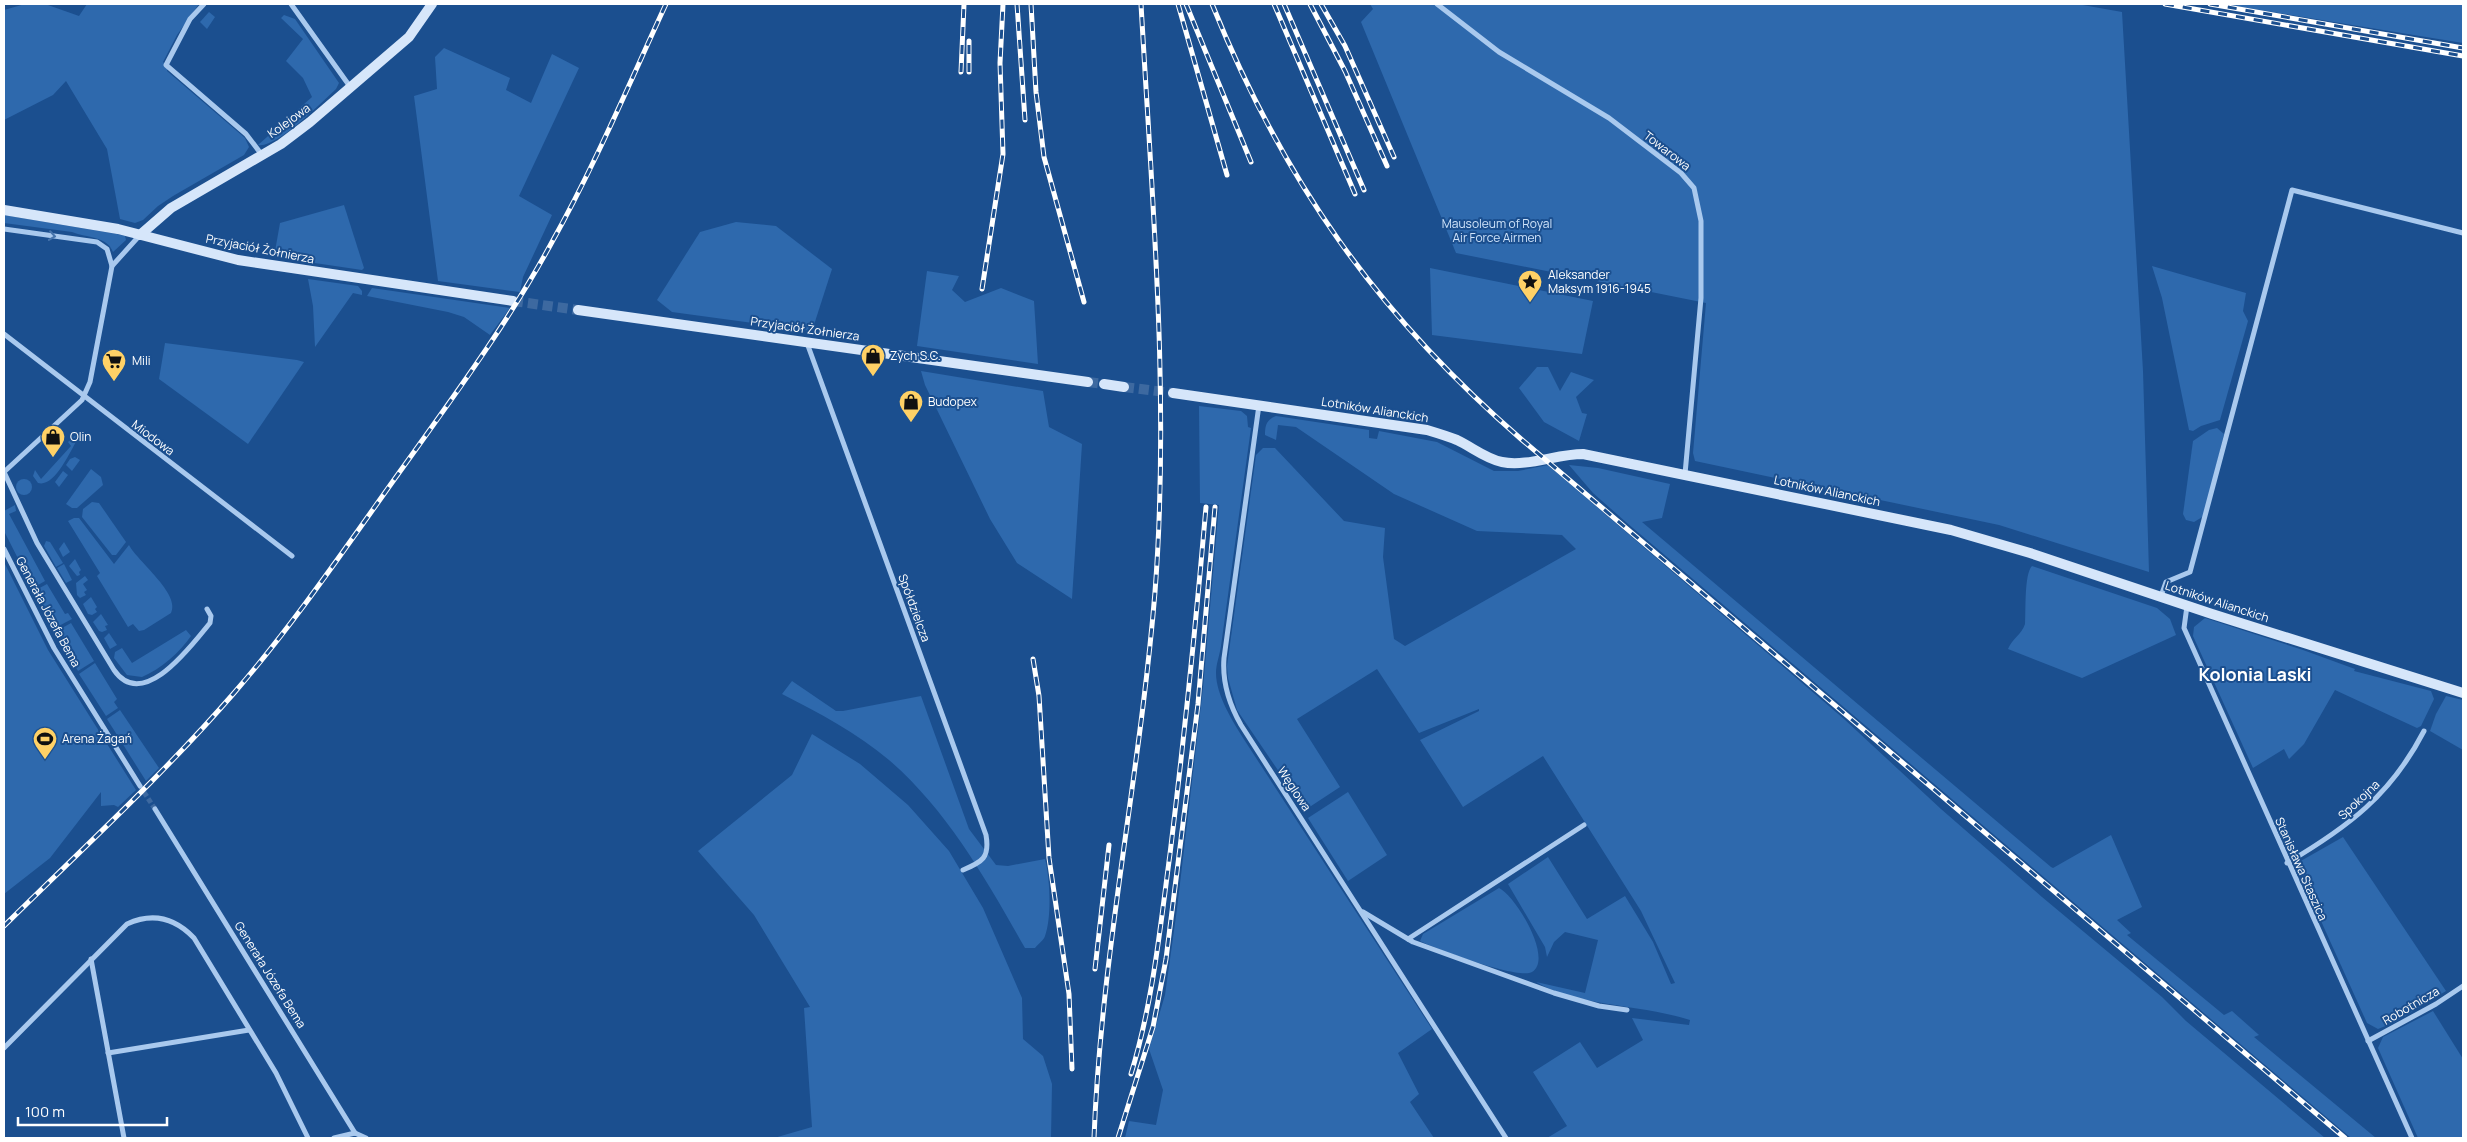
<svg xmlns="http://www.w3.org/2000/svg" width="2467" height="1142" font-family="Manrope,sans-serif">
  <style>
    .green { fill: #2e69ad }
    .lines { fill: none; stroke-linecap: round; stroke-linejoin: round }
    .street-tunnel { stroke: #3d69a0; stroke-width: 5; stroke-dasharray: 5 2.5; stroke-linecap: butt }
    .secondary-tunnel { stroke: #3d69a0; stroke-width: 10; stroke-dasharray: 10 5; stroke-linecap: butt }
    .street { stroke: #a9c9ee; stroke-width: 5 }
    .secondary { stroke: #d6e6fa; stroke-width: 10 }
    .rail-casing { stroke: #fff; stroke-width: 5 }
    .rail { stroke: #1b4f8f; stroke-width: 3; stroke-dasharray: 9; stroke-linecap: butt }
    .oneway { stroke: #4674ac }
    .labels { text-anchor: middle; stroke-width: 4; stroke-linejoin: round; paint-order: stroke }
    .street-label { font-size: 12px; fill: #fff; stroke: #1b4f8f }
    .park-label { font-size: 12px; fill: #cfe3fa; stroke: #1b4f8f }
    .poi-label { font-size: 12px; fill: #fff; stroke: #1b4f8f; text-anchor: start }
    .district-label { font-size: 18px; font-weight: bold; fill: #fff; stroke: #1b4f8f }
  </style>
  <rect width="100%" height="100%" fill="#1b4f8f"/>
  <g class="green">
    <polygon points="25,4 45,4 79,16 87,4 199,4 177,35 163,62 168,67 167,71 245,138 249,147 244,155 173,196 158,206 143,220 135,223 120,219 107,149 66,81 53,95 4,120 4,10"/>
    <polygon points="1370,4 2077,4 2122,12 2143,371 2149,572 1999,525 1695,461 1693,453 1706,303 1456,253 1361,22 1373,9"/>
    <polygon points="2223,4 2463,4 2463,43"/>
    <polygon points="209,12 215,17 207,29 200,22"/>
    <path d="M284,15L295,19L339,83L336,89C322,102 276,149 258,145L312,97L303,78L286,61L303,39L281,18Z"/>
    <polygon points="444,48 510,78 506,90 531,103 552,54 579,68 519,196 552,215 523,277 520,292 438,281 414,96 437,89 435,57"/>
    <polygon points="344,205 364,268 362,270 274,257 280,223"/>
    <path d="M4,215L117,234L125,236L126,240L113,252C107,236 87,238 72,232L4,223Z"/>
    <polygon points="736,222 776,226 832,269 812,331 672,312 657,300 700,232"/>
    <polygon points="2152,266 2246,293 2243,311 2248,321 2220,420 2201,426 2193,431 2189,430 2162,298"/>
    <polygon points="1430,268 1593,301 1582,354 1432,335"/>
    <polygon points="927,271 959,276 952,290 965,302 1001,288 1034,301 1038,364 917,346"/>
    <polygon points="308,279 358,286 362,291 362,295 353,293 315,347 313,306"/>
    <polygon points="372,288 510,308 490,335 464,317 448,312 367,296"/>
    <polygon points="165,343 297,360 304,362 248,444 159,379"/>
    <polygon points="1537,367 1548,367 1560,391 1571,372 1594,380 1576,397 1582,413 1587,414 1579,441 1544,422 1519,388"/>
    <polygon points="921,371 1043,391 1049,427 1082,444 1072,599 1017,563 990,519 925,385"/>
    <path d="M1199,406L1241,411L1247,416L1248,427L1251,428L1221,646C1220,654 1216,664 1216,673C1216,695 1233,722 1245,741L1432,1029L1398,1053L1419,1094L1410,1102L1434,1138H1125L1129,1121L1156,1125L1163,1090L1149,1049L1165,995L1177,909L1203,688L1219,505L1200,503Z"/>
    <path d="M1276,416L1369,430V438L1377,439L1379,431L1437,442L1494,471H1518L1548,465L1844,719L1941,809L2042,897L2162,997L2186,1021L2325,1138H1547L1567,1126L1533,1072L1580,1042L1597,1068L1643,1040L1632,1018L1689,1025L1690,1020C1645,1005 1575,1006 1536,982L1585,993L1598,940L1565,932L1554,942L1547,957L1545,947L1508,884L1548,857L1587,919L1625,896L1653,942L1671,984L1675,983L1641,911L1543,756L1463,807L1420,740L1479,711V709L1419,733L1377,669L1297,719L1340,787L1305,810L1237,710L1228,678L1227,666L1256,455L1263,448H1275L1344,521L1385,528L1383,557L1394,639L1405,646L1576,549L1562,535L1477,531L1394,494L1296,427L1278,425L1276,440L1265,435C1265,426 1266,420 1276,416Z"/>
    <polygon points="2217,428 2224,434 2204,516 2194,522 2186,520 2183,514 2193,441 2209,430"/>
    <path d="M77,434V440C70,452 54,488 38,483L33,476L35,470L41,479L71,446L68,442Z"/>
    <polygon points="75,457 80,460 72,471 66,465 70,459"/>
    <polygon points="1569,465 1598,468 1670,484 1662,518 1642,522 2051,867 2053,868 2111,835 2142,907 2117,920 2131,933 2127,935 2224,1015 2232,1011 2259,1035 2254,1037 2376,1138 2351,1138 1627,523 1593,493"/>
    <polygon points="91,469 101,477 103,485 77,508 72,508 66,504"/>
    <polygon points="63,471 68,475 59,487 55,482"/>
    <circle cx="24" cy="487" r="8"/>
    <polygon points="92,502 99,503 126,542 116,555 112,555 82,517 83,509"/>
    <polygon points="15,505 16,511 9,514 45,581 33,588 4,531 4,511"/>
    <path d="M74,518H79L114,564L129,545C137,561 181,594 171,613L144,630L139,631L133,624L128,627L97,576L100,573L68,521Z"/>
    <polygon points="46,541 50,542 63,563 56,567 44,546"/>
    <polygon points="64,542 70,552 63,557 59,549"/>
    <polygon points="75,559 81,570 79,572 80,575 77,576 69,566"/>
    <polygon points="4,562 48,650 136,790 118,807 114,805 101,806 101,792 50,858 4,894"/>
    <polygon points="64,564 72,580 66,583 57,568"/>
    <path d="M2032,566L2157,608L2170,619L2176,635L2082,678L2008,649C2012,639 2022,634 2025,624C2026,611 2024,574 2032,566Z"/>
    <polygon points="85,576 88,580 83,584 87,590 84,592 86,595 80,598 77,595 76,583"/>
    <polygon points="47,584 65,614 68,613 72,619 53,629 34,591"/>
    <polygon points="91,597 97,607 95,609 97,612 92,615 88,614 83,604"/>
    <polygon points="101,614 108,625 105,626 107,630 102,632 99,631 93,622"/>
    <polygon points="2205,618 2303,650 2355,669 2354,671 2431,691 2434,699 2421,726 2417,728 2335,690 2304,744 2289,759 2284,749 2253,768 2193,636 2194,627"/>
    <polygon points="71,623 94,661 78,671 55,632"/>
    <path d="M186,630L191,636C180,652 161,669 142,677L127,675L114,658L115,652L122,648L132,663Z"/>
    <polygon points="109,633 117,645 110,649 104,638"/>
    <polygon points="95,663 117,699 114,702 118,708 106,716 79,674"/>
    <path d="M792,681L836,711H843L921,696L969,829L996,865L1008,866L1045,859C1050,878 1052,917 1045,936C1044,940 1038,944 1035,948H1025C987,881 948,811 889,760C857,733 819,713 782,694Z"/>
    <polygon points="2446,696 2463,700 2463,750 2430,731 2436,714"/>
    <polygon points="120,710 159,768 146,781 107,719"/>
    <polygon points="812,734 860,764 908,805 949,851 983,908 1022,998 1023,1039 1043,1056 1052,1084 1051,1138 774,1138 812,1127 804,1008 810,1007 754,915 698,851 792,775"/>
    <polygon points="1348,792 1387,855 1348,881 1308,818"/>
    <polygon points="2343,837 2446,991 2395,1022 2378,1029 2367,1023 2298,870 2299,862"/>
    <path d="M1499,888C1515,895 1554,959 1532,972C1519,980 1436,949 1420,941L1423,934Z"/>
    <polygon points="2433,1011 2463,1059 2463,1138 2418,1138 2378,1048 2383,1037"/>
  </g>
  <g class="lines">
    <polyline class="street-tunnel" points="140,786 155,809"/>
    <g class="secondary-tunnel">
      <polyline points="513,301 578,310"/>
      <polyline points="1088,382 1104,384"/>
      <polyline points="1124,387 1173,393"/>
    </g>
    <g class="street">
      <polyline points="204,4 190,19 166,65 246,134 262,155"/>
      <polyline points="291,4 351,88"/>
      <polyline points="1437,4 1499,52 1609,118 1681,173 1694,188 1701,221 1701,298 1685,474"/>
      <polyline points="4,229 97,242 107,249 112,266"/>
      <polyline points="4,334 292,556"/>
      <path d="M807,343L986,835C990,858 982,862 963,870"/>
      <path d="M1259,405L1224,658C1222,683 1229,704 1241,725L1506,1138"/>
      <path d="M4,472L37,543L114,670C143,712 191,646 210,623L211,616L207,609"/>
      <polyline points="4,472 82,400 90,382 112,266 140,235"/>
      <polyline points="4,549 54,648 140,786"/>
      <polyline points="2161,596 2166,582 2190,572 2292,190 2463,233"/>
      <polyline points="2187,606 2184,628 2412,1138"/>
      <polyline points="155,809 355,1133"/>
      <path d="M2287,863C2348,827 2391,795 2424,731"/>
      <polyline points="1363,912 1413,942 1554,993 1599,1006 1627,1010"/>
      <polyline points="1408,939 1584,825"/>
      <polyline points="91,959 124,1138"/>
      <polyline points="2368,1041 2436,1004 2463,986"/>
      <path d="M4,1048L127,924C153,912 175,918 194,938L276,1073L308,1138"/>
      <polyline points="108,1053 249,1030"/>
      <polyline points="355,1133 366,1138"/>
      <polyline points="334,1138 355,1133"/>
    </g>
    <g class="secondary">
      <polyline points="4,210 118,229 238,260 513,301"/>
      <polyline points="140,235 171,208 281,144 310,122 409,37 432,4"/>
      <polyline points="578,310 1088,382"/>
      <polyline points="1104,384 1124,387"/>
      <path d="M1173,393L1427,430C1437,433 1447,436 1457,440C1472,447 1486,459 1502,462C1527,467 1557,454 1583,454L1951,530L2030,553L2212,614L2463,693"/>
    </g>
    <defs>
      <g id="rail">
        <polyline points="1017,4 1025,120"/>
        <polyline points="1031,4 1036,92 1044,157 1084,302"/>
        <polyline points="1178,4 1227,175"/>
        <polyline points="1186,4 1251,162"/>
        <path d="M1212,4C1283,180 1377,314 1521,439L2345,1138"/>
        <polyline points="1274,4 1355,194"/>
        <polyline points="1284,4 1364,190"/>
        <polyline points="1310,4 1345,71 1387,166"/>
        <polyline points="1321,4 1345,46 1394,157"/>
        <polyline points="2165,4 2463,56"/>
        <polyline points="2210,4 2463,48"/>
        <polyline points="961,72 964,4"/>
        <polyline points="969,72 969,41"/>
        <polyline points="982,289 1003,154 1000,63 1003,4"/>
        <polyline points="1033,659 1039,696 1049,858 1069,994 1072,1069"/>
        <path d="M4,926C81,850 163,775 234,693C293,625 344,550 396,477C451,400 507,325 552,242C595,165 629,84 666,4"/>
        <polyline points="1095,969 1109,845"/>
        <path d="M1131,1074C1153,1002 1160,928 1170,854C1184,739 1196,623 1206,507"/>
        <path d="M1094,1138C1101,955 1140,775 1155,592C1170,396 1152,200 1141,4"/>
        <polyline points="1118,1138 1153,1027 1166,959 1198,704 1215,507"/>
      </g>
    </defs>
    <use href="#rail" class="rail-casing"/>
    <use href="#rail" class="rail"/>
  </g>
  <defs><path id="oneway-chevron" d="M-2-3.5L2.5 0L-2 3.5" fill="none" stroke-width="1.6" stroke-linecap="round" stroke-linejoin="round" transform="scale(1.25)"/></defs>
  <use class="oneway" href="#oneway-chevron" transform="translate(52 236) rotate(8)"/>
  <defs>
    <symbol id="sight-pin" viewBox="-11 -11 22 30"><path d="M0 17L-7.5 6A9.5 9.5 0 1 1 7.5 6Z" fill="#ffd166" stroke="#1b4f8f"/><path d="M0-6L1.8-2.2L6-1.7L2.9 1.2L3.7 5.4L0 3.3L-3.7 5.4L-2.9 1.2L-6-1.7L-1.8-2.2Z" fill="#111"/></symbol>
    <symbol id="shop-pin" viewBox="-11 -11 22 30"><path d="M0 17L-7.5 6A9.5 9.5 0 1 1 7.5 6Z" fill="#ffd166" stroke="#1b4f8f"/><path d="M-5-2.5h2.3a2.7 3.5 0 0 1 5.4 0H5L5.5 6h-11ZM-1.5-2.5h3a1.5 2.3 0 0 0-3 0Z" fill="#111"/></symbol>
    <symbol id="supermarket-pin" viewBox="-11 -11 22 30"><path d="M0 17L-7.5 6A9.5 9.5 0 1 1 7.5 6Z" fill="#ffd166" stroke="#1b4f8f"/><path d="M-6-5.5h2.5l.6 2H6L4.5 2H-2.5L-4.4-4H-6ZM-1.5 3.2a1.3 1.3 0 1 0 .1 0ZM3 3.2a1.3 1.3 0 1 0 .1 0Z" fill="#111"/></symbol>
    <symbol id="stadium-pin" viewBox="-11 -11 22 30"><path d="M0 17L-7.5 6A9.5 9.5 0 1 1 7.5 6Z" fill="#ffd166" stroke="#1b4f8f"/><path d="M0-5a6.5 5 0 1 0 0 10a6.5 5 0 1 0 0-10ZM-3.5-1.8h7v3.6h-7Z" fill="#111"/></symbol>
  </defs>
  <g fill-rule="evenodd">
    <use href="#sight-pin" x="1516" y="268" width="28" height="38"/>
    <use href="#shop-pin" x="859" y="342" width="28" height="38"/>
    <use href="#supermarket-pin" x="100" y="347" width="28" height="38"/>
    <use href="#shop-pin" x="897" y="388" width="28" height="38"/>
    <use href="#shop-pin" x="39" y="423" width="28" height="38"/>
    <use href="#stadium-pin" x="31" y="725" width="28" height="38"/>
  </g>
  <g class="labels">
    <g class="street-label">
      <text transform="translate(289 121) rotate(-36)" y="4">Kolejowa</text>
      <text transform="translate(1667 151) rotate(38)" y="4">Towarowa</text>
      <text transform="translate(260 249) rotate(11)" y="4">Przyjaciół Żołnierza</text>
      <text transform="translate(805 329) rotate(8)" y="4">Przyjaciół Żołnierza</text>
      <text transform="translate(1375 410) rotate(9)" y="4">Lotników Alianckich</text>
      <text transform="translate(153 438) rotate(37)" y="4">Miodowa</text>
      <text transform="translate(1827 491) rotate(12)" y="4">Lotników Alianckich</text>
      <text transform="translate(2217 602) rotate(18)" y="4">Lotników Alianckich</text>
      <text transform="translate(914 608) rotate(70)" y="4">Spółdzielcza</text>
      <text transform="translate(48 612) rotate(62)" y="4">Generała Józefa Bema</text>
      <text transform="translate(1294 789) rotate(57)" y="4">Węglowa</text>
      <text transform="translate(2359 800) rotate(-43)" y="4">Spokojna</text>
      <text transform="translate(2301 869) rotate(66)" y="4">Stanisława Staszica</text>
      <text transform="translate(270 975) rotate(58)" y="4">Generała Józefa Bema</text>
      <text transform="translate(2411 1006) rotate(-30)" y="4">Robotnicza</text>
    </g>
    <g class="park-label">
      <text x="1497" y="228">Mausoleum of Royal<tspan x="1497" dy="14">Air Force Airmen</tspan></text>
    </g>
    <g class="poi-label">
      <text x="1548" y="279">Aleksander<tspan x="1548" dy="14">Maksym 1916-1945</tspan></text>
      <text x="890" y="360">Zych S.C.</text>
      <text x="132" y="365">Mili</text>
      <text x="928" y="406">Budopex</text>
      <text x="70" y="441">Olin</text>
      <text x="62" y="743">Arena Żagań</text>
    </g>
    <g class="district-label">
      <text x="2255" y="681">Kolonia Laski</text>
    </g>
  </g>
  <rect width="2467" height="1142" fill="none" stroke="#ffffff" stroke-width="10"/>
  <path d="M18 1117v8h149v-8" fill="none" stroke="#ffffff" stroke-width="2.5"/>
  <text x="25" y="1117" font-size="15" fill="#ffffff" stroke="#1b4f8f" stroke-width="4" paint-order="stroke">100 m</text>
</svg>
